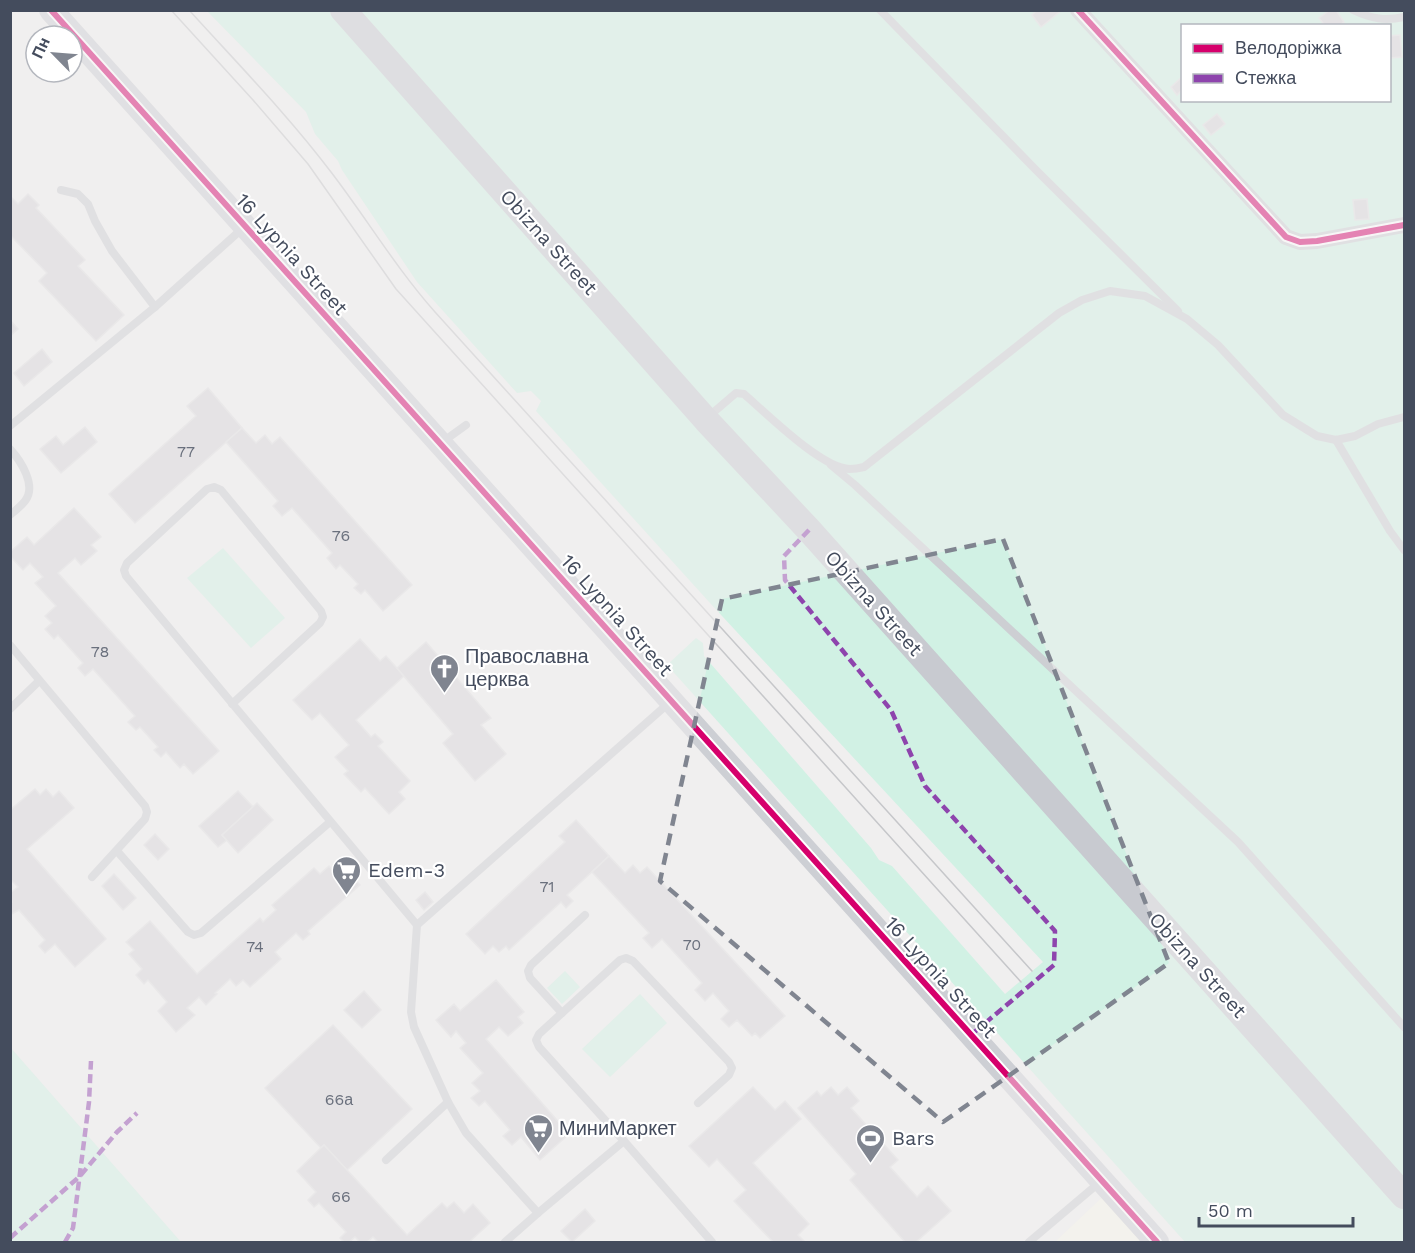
<svg xmlns="http://www.w3.org/2000/svg" width="1415" height="1253" font-family="'Work Sans',sans-serif">
  <style>
    .commercial { fill: #f7f6ea }
    .green { fill: #d1f1e4; fill-rule: evenodd }
    .building { fill: #d7d6d9; stroke: #e1e0e2; stroke-width: 1.5 }
    .lines { fill: none; stroke-linecap: round; stroke-linejoin: round }
    .lane { stroke: #cdcfd3; stroke-width: 8 }
    .street { stroke: #cdcfd3; stroke-width: 16 }
    .secondary { stroke: #cdcfd4; stroke-width: 24 }
    .primary { stroke: #c8cad0; stroke-width: 26 }
    .tram { stroke: #c6c7ca; stroke-width: 1.5 }
    .quiet { stroke: #8e44ad; stroke-width: 4.5; stroke-dasharray: 9 4.5; stroke-linecap: butt }
    .cycleway-casing { stroke: #fff; stroke-width: 10 }
    .cycleway { stroke: #d6006c; stroke-width: 6 }
    .marked { fill: none; stroke: #808590; stroke-width: 4.5; stroke-dasharray: 12 8; stroke-linejoin: round }
    .labels { text-anchor: middle; stroke-width: 4.5; stroke-linejoin: round; paint-order: stroke }
    .number-label { font-size: 16px; fill: #6a707d }
    .street-label { font-size: 20px; fill: #444c5d; stroke: #fff }
    .poi-label { font-size: 20px; fill: #444c5d; stroke: #fff; text-anchor: start }
  </style>
  <rect width="100%" height="100%" fill="#f0efef"/>
  <polygon class="commercial" points="1110,1190 1157,1242 1055,1242"/>
  <g class="green">
    <path d="M207,11H1404V1242H1185L667,665L696,638L703,643L704,656L871,848L879,860L892,866L1005,994L1043,962L710,603L536,411L541,401L531,391L517,393L417,282L342,170L338,161L315,134L306,112ZM1182,26H1390V100H1182Z"/>
    <polygon points="223,548 285,618 251,648 187,578"/>
    <polygon points="565,971 580,987 562,1004 547,988"/>
    <polygon points="640,994 667,1023 610,1077 582,1049"/>
    <polygon points="10,1048 11,1048 181,1242 11,1242"/>
  </g>
  <g class="building">
    <polygon points="1037,10 1062,10 1041,27 1032,15"/>
    <polygon points="1330,10 1336,10 1344,22 1339,26 1325,26 1319,18"/>
    <polygon points="1400,35 1402,57 1390,58 1390,36"/>
    <polygon points="1182,77 1182,90 1177,95 1171,87"/>
    <polygon points="1217,114 1225,124 1211,135 1203,125"/>
    <polygon points="28,194 39,205 36,208 85,260 78,266 124,315 96,341 39,281 47,273 10,235 10,196 18,204"/>
    <polygon points="1367,199 1369,219 1355,220 1353,200"/>
    <polygon points="10,320 18,329 10,336"/>
    <polygon points="42,349 52,362 24,386 14,373"/>
    <polygon points="208,388 242,428 135,523 109,494 196,416 187,406"/>
    <polygon points="85,427 97,442 61,473 40,449 56,436 63,445"/>
    <polygon points="242,428 256,443 265,435 272,444 280,437 412,585 383,611 365,590 361,594 354,588 358,584 340,565 336,569 327,558 332,553 292,508 282,516 273,506 278,501 226,442"/>
    <polygon points="74,508 101,537 91,545 97,551 81,565 75,558 58,573 219,751 193,774 184,764 180,768 166,752 161,757 154,750 158,747 140,727 136,730 128,722 135,716 93,669 85,676 78,668 83,663 58,635 54,639 45,629 52,623 45,616 56,606 35,583 43,577 30,563 23,570 10,556 10,552 27,537 34,545"/>
    <polygon points="360,639 380,661 386,656 404,676 356,720 371,737 375,734 383,742 378,746 410,781 399,792 405,799 389,814 365,788 361,792 344,774 348,771 335,757 349,745 320,713 312,720 293,700"/>
    <polygon points="426,642 491,718 481,725 506,754 475,781 443,743 453,734 397,668"/>
    <polygon points="35,789 40,795 46,789 53,797 59,791 74,808 27,849 106,939 75,967 55,944 45,953 39,946 45,940 19,910 10,915 10,904 12,902 10,893 18,887 10,879 10,810"/>
    <polygon points="238,791 253,807 222,835 227,840 218,847 199,826"/>
    <polygon points="257,803 273,820 238,853 222,835"/>
    <polygon points="576,820 609,856 567,895 573,901 566,908 561,902 509,950 506,946 499,952 493,946 485,954 466,934 565,842 559,836"/>
    <polygon points="155,834 169,849 158,860 144,845"/>
    <polygon points="609,856 625,873 633,865 640,873 647,867 785,1016 760,1038 755,1033 752,1036 737,1020 729,1027 721,1019 729,1011 713,993 705,1001 695,990 702,983 662,939 652,948 643,938 649,933 592,872"/>
    <polygon points="329,866 338,877 346,870 360,885 308,931 310,934 303,940 296,933 275,952 281,959 250,987 243,980 236,986 230,979 215,993 217,994 206,1005 199,997 187,1008 195,1015 176,1032 158,1011 167,1002 148,980 144,984 136,975 142,969 129,954 134,950 126,942 150,921 197,974 260,918 263,922 276,910 272,905 314,868 320,874"/>
    <polygon points="114,874 136,898 123,910 102,886"/>
    <polygon points="425,892 433,902 424,910 416,900"/>
    <polygon points="496,980 524,1012 518,1017 523,1023 508,1036 499,1027 486,1039 569,1134 540,1160 521,1137 512,1145 503,1136 510,1130 485,1101 479,1106 471,1098 480,1091 472,1083 483,1073 460,1048 466,1043 456,1031 451,1037 436,1020 454,1004 460,1011"/>
    <polygon points="364,991 381,1010 362,1028 344,1010"/>
    <polygon points="333,1025 412,1109 347,1170 324,1145 321,1148 265,1088"/>
    <polygon points="753,1087 775,1110 785,1101 801,1119 753,1163 809,1224 798,1235 805,1242 773,1242 734,1201 746,1190 717,1159 709,1167 689,1146"/>
    <polygon points="831,1087 838,1095 847,1087 859,1101 851,1108 898,1160 890,1167 917,1197 928,1186 951,1211 916,1242 905,1242 850,1180 856,1174 798,1108 817,1091 821,1096"/>
    <polygon points="324,1145 407,1235 442,1203 447,1208 454,1202 464,1213 473,1204 490,1223 469,1242 378,1242 373,1237 367,1242 360,1242 355,1237 349,1242 344,1242 340,1238 346,1232 319,1203 314,1207 308,1200 316,1192 297,1171"/>
    <polygon points="585,1209 595,1221 572,1242 561,1231"/>
  </g>
  <g class="lines">
    <g class="lane">
      <polyline points="880,10 1036,170 1178,311"/>
      <path d="M1353,10C1372,19 1385,21 1404,17"/>
      <polyline points="61,190 78,194 88,204 95,221 112,251 155,307"/>
      <path d="M708,417L736,393L744,394C766,413 822,469 850,469C854,469 860,468 864,467L1059,313L1082,300L1110,291L1145,296L1187,319L1218,345L1283,415L1317,436L1336,440L1355,436L1378,424L1404,417"/>
      <polyline points="10,426 155,307 243,228"/>
      <polyline points="1336,440 1390,531 1404,550"/>
      <polyline points="441,443 466,425"/>
      <path d="M10,449C21,461 37,486 25,501C21,506 15,511 10,515"/>
      <polyline points="831,465 855,485 1238,842 1404,1027"/>
      <polyline points="10,645 145,806 147,812 145,819 92,877"/>
      <polyline points="232,704 320,623 323,617 321,611 221,490 214,487 207,489 127,563 124,570 126,576 417,925"/>
      <polyline points="10,709 39,681"/>
      <polyline points="117,851 188,932 194,935 201,933 330,822"/>
      <polyline points="562,1013 530,978 528,971 531,965 585,915"/>
      <polyline points="698,1103 729,1075 732,1068 729,1062 633,961 626,958 620,960 539,1034 536,1040 539,1047 624,1141 712,1242"/>
      <polyline points="386,1160 448,1102"/>
      <polyline points="538,1213 466,1133 448,1102 414,1027 411,1012 417,925 670,702"/>
      <polyline points="505,1242 538,1213 624,1141"/>
      <polyline points="1029,1242 1100,1182"/>
    </g>
    <polyline class="street" points="1078,10 1286,237 1300,242 1317,241 1404,225"/>
    <polyline class="secondary" points="51,10 1157,1242"/>
    <polyline class="primary" points="343,10 706,420 809,530 1404,1196"/>
    <g class="tram">
      <polyline points="171,10 253,100 308,164 396,289 1021,982"/>
      <path d="M189,10C237,63 288,115 331,172C367,219 396,268 435,312L1032,971"/>
    </g>
    <g class="quiet">
      <polyline points="809,530 784,556 785,580 891,710 925,786 1055,931 1054,965 971,1035"/>
      <polyline points="10,1238 80,1176 117,1132 137,1113"/>
      <polyline points="65,1242 73,1228 89,1102 91,1061"/>
    </g>
    <defs>
      <g id="cycleway">
        <polyline points="51,10 1157,1242"/>
        <polyline points="1078,10 1286,237 1300,242 1317,241 1404,225"/>
      </g>
    </defs>
    <use href="#cycleway" class="cycleway-casing"/>
    <use href="#cycleway" class="cycleway"/>
  </g>
  <path d="M0 0H1415V1253H0ZM1003,539L1169,963L943,1122L660,881L722,599Z" fill="#f0efef" fill-opacity=".55" fill-rule="evenodd"/>
  <path class="marked" d="M1003,539L1169,963L943,1122L660,881L722,599Z"/>
  <defs>
    <symbol id="church-pin" viewBox="-11 -11 22 30"><path d="M0 17L-7.5 6A9.5 9.5 0 1 1 7.5 6Z" fill="#808590" stroke="#fff"/><path d="M-1.2-6h2.4v3.5h3.3v2.4h-3.3V6h-2.4V-.1h-3.3v-2.4h3.3Z" fill="#fff"/></symbol>
    <symbol id="supermarket-pin" viewBox="-11 -11 22 30"><path d="M0 17L-7.5 6A9.5 9.5 0 1 1 7.5 6Z" fill="#808590" stroke="#fff"/><path d="M-6-5.5h2.5l.6 2H6L4.5 2H-2.5L-4.4-4H-6ZM-1.5 3.2a1.3 1.3 0 1 0 .1 0ZM3 3.2a1.3 1.3 0 1 0 .1 0Z" fill="#fff"/></symbol>
    <symbol id="stadium-pin" viewBox="-11 -11 22 30"><path d="M0 17L-7.5 6A9.5 9.5 0 1 1 7.5 6Z" fill="#808590" stroke="#fff"/><path d="M0-5a6.5 5 0 1 0 0 10a6.5 5 0 1 0 0-10ZM-3.5-1.8h7v3.6h-7Z" fill="#fff"/></symbol>
  </defs>
  <g fill-rule="evenodd">
    <use href="#church-pin" x="428" y="652" width="33" height="45"/>
    <use href="#supermarket-pin" x="330" y="854" width="33" height="45"/>
    <use href="#supermarket-pin" x="522" y="1112" width="33" height="45"/>
    <use href="#stadium-pin" x="854" y="1122" width="33" height="45"/>
  </g>
  <g class="labels">
    <g class="number-label">
      <text x="186" y="457">77</text>
      <text x="341" y="541">76</text>
      <text x="100" y="657">78</text>
      <text x="547" y="892">71</text>
      <text x="692" y="950">70</text>
      <text x="255" y="952">74</text>
      <text x="339" y="1105">66а</text>
      <text x="341" y="1202">66</text>
    </g>
    <g class="street-label">
      <text transform="translate(549 242) rotate(48)" y="7">Obizna Street</text>
      <text transform="translate(292 254) rotate(48)" y="7">16 Lypnia Street</text>
      <text transform="translate(874 603) rotate(48)" y="7">Obizna Street</text>
      <text transform="translate(617 615) rotate(48)" y="7">16 Lypnia Street</text>
      <text transform="translate(1198 965) rotate(48)" y="7">Obizna Street</text>
      <text transform="translate(941 977) rotate(48)" y="7">16 Lypnia Street</text>
    </g>
    <g class="poi-label">
      <text x="465" y="663">Православна<tspan x="465" dy="23">церква</tspan></text>
      <text x="368" y="877">Edem-3</text>
      <text x="559" y="1135">МиниМаркет</text>
      <text x="892" y="1145">Bars</text>
    </g>
  </g>
  <rect width="1415" height="1253" fill="none" stroke="#444c5d" stroke-width="24"/>
  <rect x="1181" y="24" width="210" height="78" fill="#ffffff" stroke="#b4b7be" stroke-width="1.5"/>
  <rect x="1193" y="44" width="30" height="9" fill="#d6006c" stroke="#b4b7be" stroke-width="1.5"/>
  <text x="1235" y="54" font-size="18" fill="#444c5d">Велодоріжка</text>
  <rect x="1193" y="74" width="30" height="9" fill="#8e44ad" stroke="#b4b7be" stroke-width="1.5"/>
  <text x="1235" y="84" font-size="18" fill="#444c5d">Стежка</text>
  <g transform="translate(54 54) rotate(295)"><circle r="28" fill="#ffffff" stroke="#b4b7be" stroke-width="1.5"/>
  <path d="M0-4.5L10 22L0 15L-10 22Z" fill="#808590"/>
  <text y="-9" font-size="16" font-weight="bold" text-anchor="middle" fill="#444c5d">Пн</text>
  </g>
  <path d="M1199 1217v9h154v-9" fill="none" stroke="#444c5d" stroke-width="3"/>
  <text x="1208" y="1217" font-size="18" fill="#444c5d" stroke="#ffffff" stroke-width="4.5" paint-order="stroke">50 m</text>
</svg>
